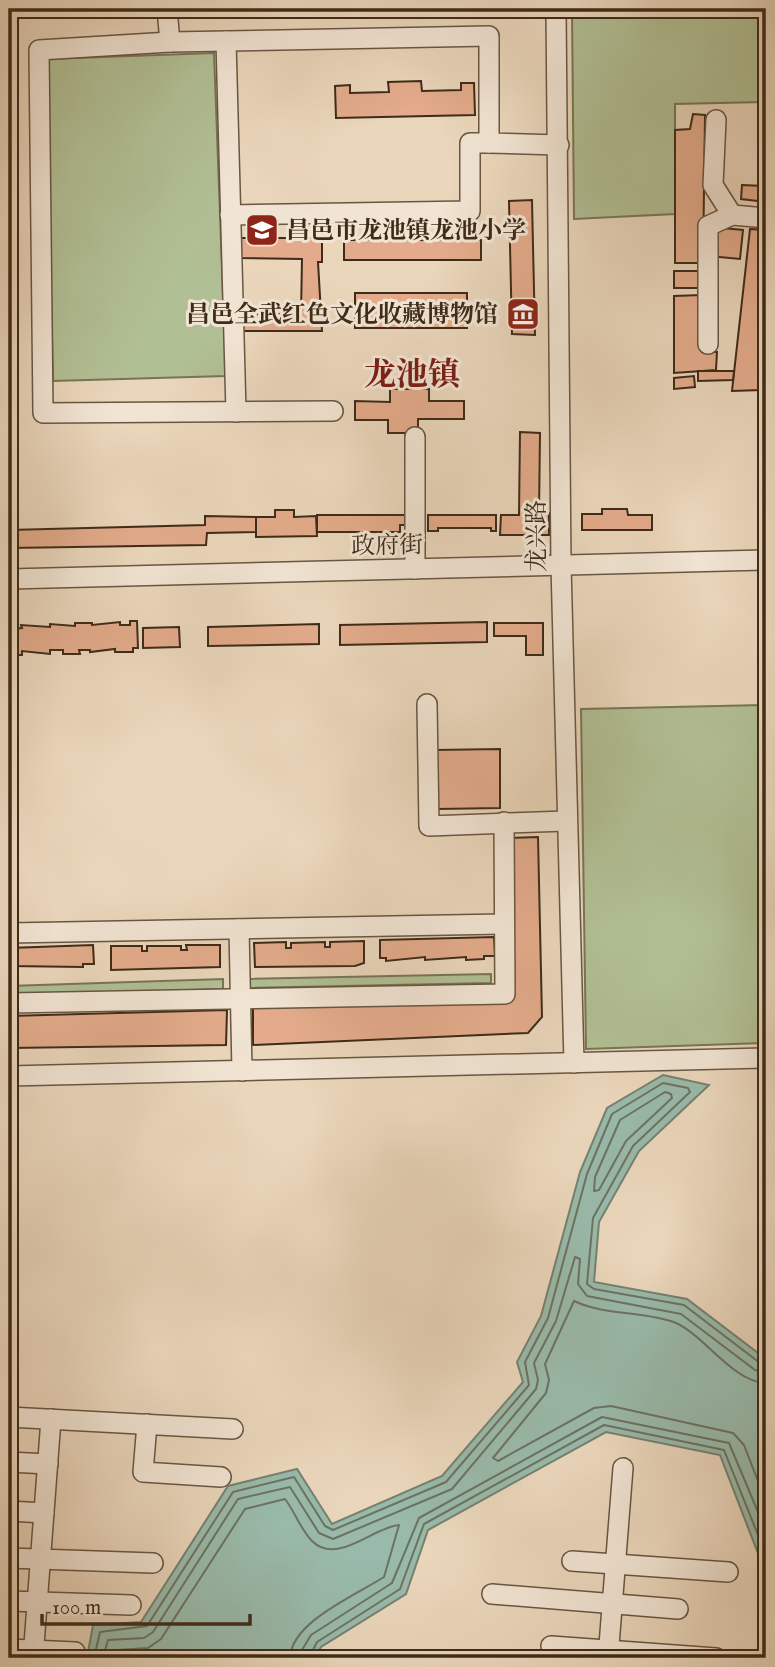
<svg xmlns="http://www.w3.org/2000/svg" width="775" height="1667" font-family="'IM FELL English','Noto Serif SC',serif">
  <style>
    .green { fill: #b1bf94; stroke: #787556; stroke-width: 2 }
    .water { fill: #99baaa; stroke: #758170; stroke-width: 2 }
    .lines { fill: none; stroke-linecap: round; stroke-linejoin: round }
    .shore { stroke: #6c7262; stroke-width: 2 }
    .building { fill: #e3ab8b; stroke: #3e2b19; stroke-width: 2 }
    .minor-casing { stroke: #695642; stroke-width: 22 }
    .minor { stroke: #f1e4d3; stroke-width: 19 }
    .labels { text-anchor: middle; stroke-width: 6; stroke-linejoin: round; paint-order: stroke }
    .poi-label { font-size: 24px; font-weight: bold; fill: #3e2b19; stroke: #f1e4d3; text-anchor: start }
    .street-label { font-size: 24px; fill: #3e2b19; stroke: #f1e4d3 }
    .district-label { font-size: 32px; font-weight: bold; fill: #7a1f14; stroke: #f1e4d3 }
  </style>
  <rect width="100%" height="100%" fill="#ead6bb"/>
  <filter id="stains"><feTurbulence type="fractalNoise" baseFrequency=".00286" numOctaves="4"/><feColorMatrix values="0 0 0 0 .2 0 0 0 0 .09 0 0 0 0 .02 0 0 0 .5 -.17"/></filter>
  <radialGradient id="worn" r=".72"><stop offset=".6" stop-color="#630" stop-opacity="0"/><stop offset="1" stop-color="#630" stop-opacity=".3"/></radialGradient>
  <g class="green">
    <polygon points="572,9 766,9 766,102 675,104 675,214 574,219"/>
    <polygon points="214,53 226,376 53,381 46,59"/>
    <polygon points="766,705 766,1043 586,1049 581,709"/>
    <polygon points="491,974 491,983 247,988 247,979"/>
    <polygon points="223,979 223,989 9,996 9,986"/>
  </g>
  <polygon class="water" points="663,1075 709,1085 639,1151 599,1222 594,1282 687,1299 766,1359 766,1574 720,1455 606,1432 428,1530 406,1594 321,1647 315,1658 87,1658 93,1625 141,1622 228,1486 297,1469 332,1524 442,1476 523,1382 517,1362 541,1316 580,1172 607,1108"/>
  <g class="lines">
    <g class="shore">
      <polygon points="665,1092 671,1094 672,1098 626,1141 599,1190 594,1191 595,1177 620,1120"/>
      <path d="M766,1383C733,1382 705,1336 676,1323C646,1311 606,1316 574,1301L545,1364L549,1380L546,1393L493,1458L498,1461L594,1408L611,1406L733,1433L744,1445L766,1502"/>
      <polyline points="94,1658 100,1632 147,1626 233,1492 294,1477 325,1526 333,1530 446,1482 529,1385 525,1362 548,1318 587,1174 612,1114 663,1083 688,1088 690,1092 633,1146 593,1218 587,1284 594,1289 684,1305 760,1363 766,1364"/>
      <polyline points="103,1658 108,1640 144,1638 153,1632 238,1499 290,1487 319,1533 333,1539 452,1489 536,1389 538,1380 534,1363 556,1321 575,1257 580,1259 578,1284 587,1296 681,1314 755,1370 766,1373"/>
      <path d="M114,1658L117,1650L148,1648L161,1639L245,1509L285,1499C295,1512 301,1530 312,1541C337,1566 373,1527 399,1525L384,1577C356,1595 291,1622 290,1658"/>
      <polyline points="300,1658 302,1650 311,1635 392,1583 419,1518 602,1417 729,1443 766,1531"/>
      <polyline points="309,1658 317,1642 400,1589 424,1524 604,1425 724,1450 766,1555"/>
    </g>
  </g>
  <g class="building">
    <polygon points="421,81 422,91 461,90 461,83 474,83 475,115 336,118 335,86 350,85 350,93 389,92 388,82"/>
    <polygon points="693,114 705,115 703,263 675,263 675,130 690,129"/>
    <polygon points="742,185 766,186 766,202 741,199"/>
    <polygon points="532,200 535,335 512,334 509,201"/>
    <polygon points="712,227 743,230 740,259 709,256"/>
    <polygon points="750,229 766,230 766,338 761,390 732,391"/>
    <polygon points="241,238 322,238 322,262 318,262 322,331 241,331 241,314 301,314 302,259 241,258"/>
    <rect x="344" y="240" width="137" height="20"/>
    <rect x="674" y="271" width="26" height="17"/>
    <rect x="355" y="293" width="112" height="35"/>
    <polygon points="701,295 702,352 717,352 716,370 674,373 674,296"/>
    <polygon points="698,371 734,371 733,380 698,381"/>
    <polygon points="694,376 695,387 674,389 674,378"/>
    <polygon points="390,389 429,389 429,401 464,401 464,419 418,419 418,433 388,433 388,420 355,420 355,401 390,402"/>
    <polygon points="520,432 540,433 539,513 549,513 549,535 500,535 501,515 519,515"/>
    <polygon points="602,509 627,509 628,515 652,515 652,530 582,530 582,514 602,514"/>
    <polygon points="275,510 294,510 294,517 316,516 317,536 256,537 256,517 275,517"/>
    <polygon points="317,515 407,515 407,525 400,525 400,532 317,532"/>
    <polygon points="428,515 496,515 496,531 491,531 491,528 438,528 438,531 428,531"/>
    <polygon points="205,516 256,517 256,532 207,533 206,545 9,548 9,530 205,525"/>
    <polygon points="130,621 137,621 138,648 133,648 133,652 115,652 115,649 90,652 90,650 79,650 80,654 63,654 63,650 50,650 50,654 22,651 22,655 9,655 9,626 10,629 22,628 21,625 50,627 50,624 75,626 75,623 92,623 92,625 120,622 120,625 130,625"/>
    <polygon points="487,622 487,642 340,645 340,625"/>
    <polygon points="494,623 543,623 543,655 526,655 526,636 494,636"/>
    <polygon points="319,624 319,644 208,646 208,627"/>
    <polygon points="179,627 180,647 143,648 143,628"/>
    <polygon points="500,749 500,808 437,809 436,750"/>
    <polygon points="538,837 542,1017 528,1033 253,1045 253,1007 512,1000 508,838"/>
    <polygon points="494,937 495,956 484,956 484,959 466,960 466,957 425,960 425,957 386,961 386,958 380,958 380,940"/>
    <polygon points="364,941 364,963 355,966 255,967 254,943 286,942 286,948 291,948 291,943 325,942 325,947 330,947 330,942"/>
    <polygon points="93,945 94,964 83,964 83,967 9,966 9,948"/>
    <polygon points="186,945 220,945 220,967 111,970 111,946 142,946 142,951 147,951 147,946 181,946 181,950 187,950"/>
    <polygon points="227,1010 226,1045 9,1048 9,1016"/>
  </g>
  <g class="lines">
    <defs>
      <g id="minor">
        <polyline points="167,9 170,42"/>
        <polyline points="556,9 561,565 574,1063"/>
        <polyline points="226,41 236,412"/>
        <polyline points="716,120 713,185 732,215 766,218"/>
        <polyline points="230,215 470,211 470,143 489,143"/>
        <polyline points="708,344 708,226 732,215"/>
        <polyline points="333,411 43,413 39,50 170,42 489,36 489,143 559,145"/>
        <polyline points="415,437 415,569"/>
        <polyline points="9,579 766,560"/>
        <polyline points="427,704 429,826 566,821"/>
        <polyline points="239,929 242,1071"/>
        <polyline points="9,933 503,924"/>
        <polyline points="9,1003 505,994 504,822"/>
        <polyline points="9,1076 766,1058"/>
        <polyline points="9,1417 233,1429"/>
        <polyline points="147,1424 143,1472 221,1477"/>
        <polyline points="9,1462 48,1464"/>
        <polyline points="9,1511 44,1513"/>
        <polyline points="9,1558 153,1563"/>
        <polyline points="572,1561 728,1572"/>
        <polyline points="492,1594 678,1609"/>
        <polyline points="9,1601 131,1605"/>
        <polyline points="551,1646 716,1658"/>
        <polyline points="9,1649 75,1652"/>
        <polyline points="33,1658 51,1419"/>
        <polyline points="608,1658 623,1468"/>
      </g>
    </defs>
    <use href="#minor" class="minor-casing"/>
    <use href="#minor" class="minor"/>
  </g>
  <defs>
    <symbol id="school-square" viewBox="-11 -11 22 22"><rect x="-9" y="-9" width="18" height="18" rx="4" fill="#8f2418" stroke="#f1e4d3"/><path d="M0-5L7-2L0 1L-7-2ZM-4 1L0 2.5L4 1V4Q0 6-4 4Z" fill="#fff"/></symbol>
    <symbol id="museum-square" viewBox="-11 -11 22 22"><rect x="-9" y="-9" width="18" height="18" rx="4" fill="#8f2418" stroke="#f1e4d3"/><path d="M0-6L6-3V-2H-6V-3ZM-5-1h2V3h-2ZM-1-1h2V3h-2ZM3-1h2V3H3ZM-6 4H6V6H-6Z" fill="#fff"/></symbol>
  </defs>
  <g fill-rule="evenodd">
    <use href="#school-square" x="243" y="211" width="38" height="38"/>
    <use href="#museum-square" x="504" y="295" width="38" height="38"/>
  </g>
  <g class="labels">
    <g class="poi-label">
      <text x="286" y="238">昌邑市龙池镇龙池小学</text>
      <text x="498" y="322" text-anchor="end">昌邑全武红色文化收藏博物馆</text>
    </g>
    <g class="street-label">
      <text transform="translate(536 536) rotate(-90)" y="8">龙兴路</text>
      <text transform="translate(387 545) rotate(-1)" y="8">政府街</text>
    </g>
    <g class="district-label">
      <text x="412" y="385">龙池镇</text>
    </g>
  </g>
  <rect width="775" height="1667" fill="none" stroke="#ead6bb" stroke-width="35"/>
  <rect x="10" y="10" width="754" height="1646" fill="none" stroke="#3e2b19" stroke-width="3.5"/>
  <rect x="18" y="18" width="740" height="1632" fill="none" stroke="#3e2b19" stroke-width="2"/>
  <path d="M42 1614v10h208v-10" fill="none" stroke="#3e2b19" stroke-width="3.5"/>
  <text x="52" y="1614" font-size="21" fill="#3e2b19" stroke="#f1e4d3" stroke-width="5" paint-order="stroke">100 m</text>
  <rect width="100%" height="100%" filter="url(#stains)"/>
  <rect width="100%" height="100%" fill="url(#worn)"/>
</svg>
